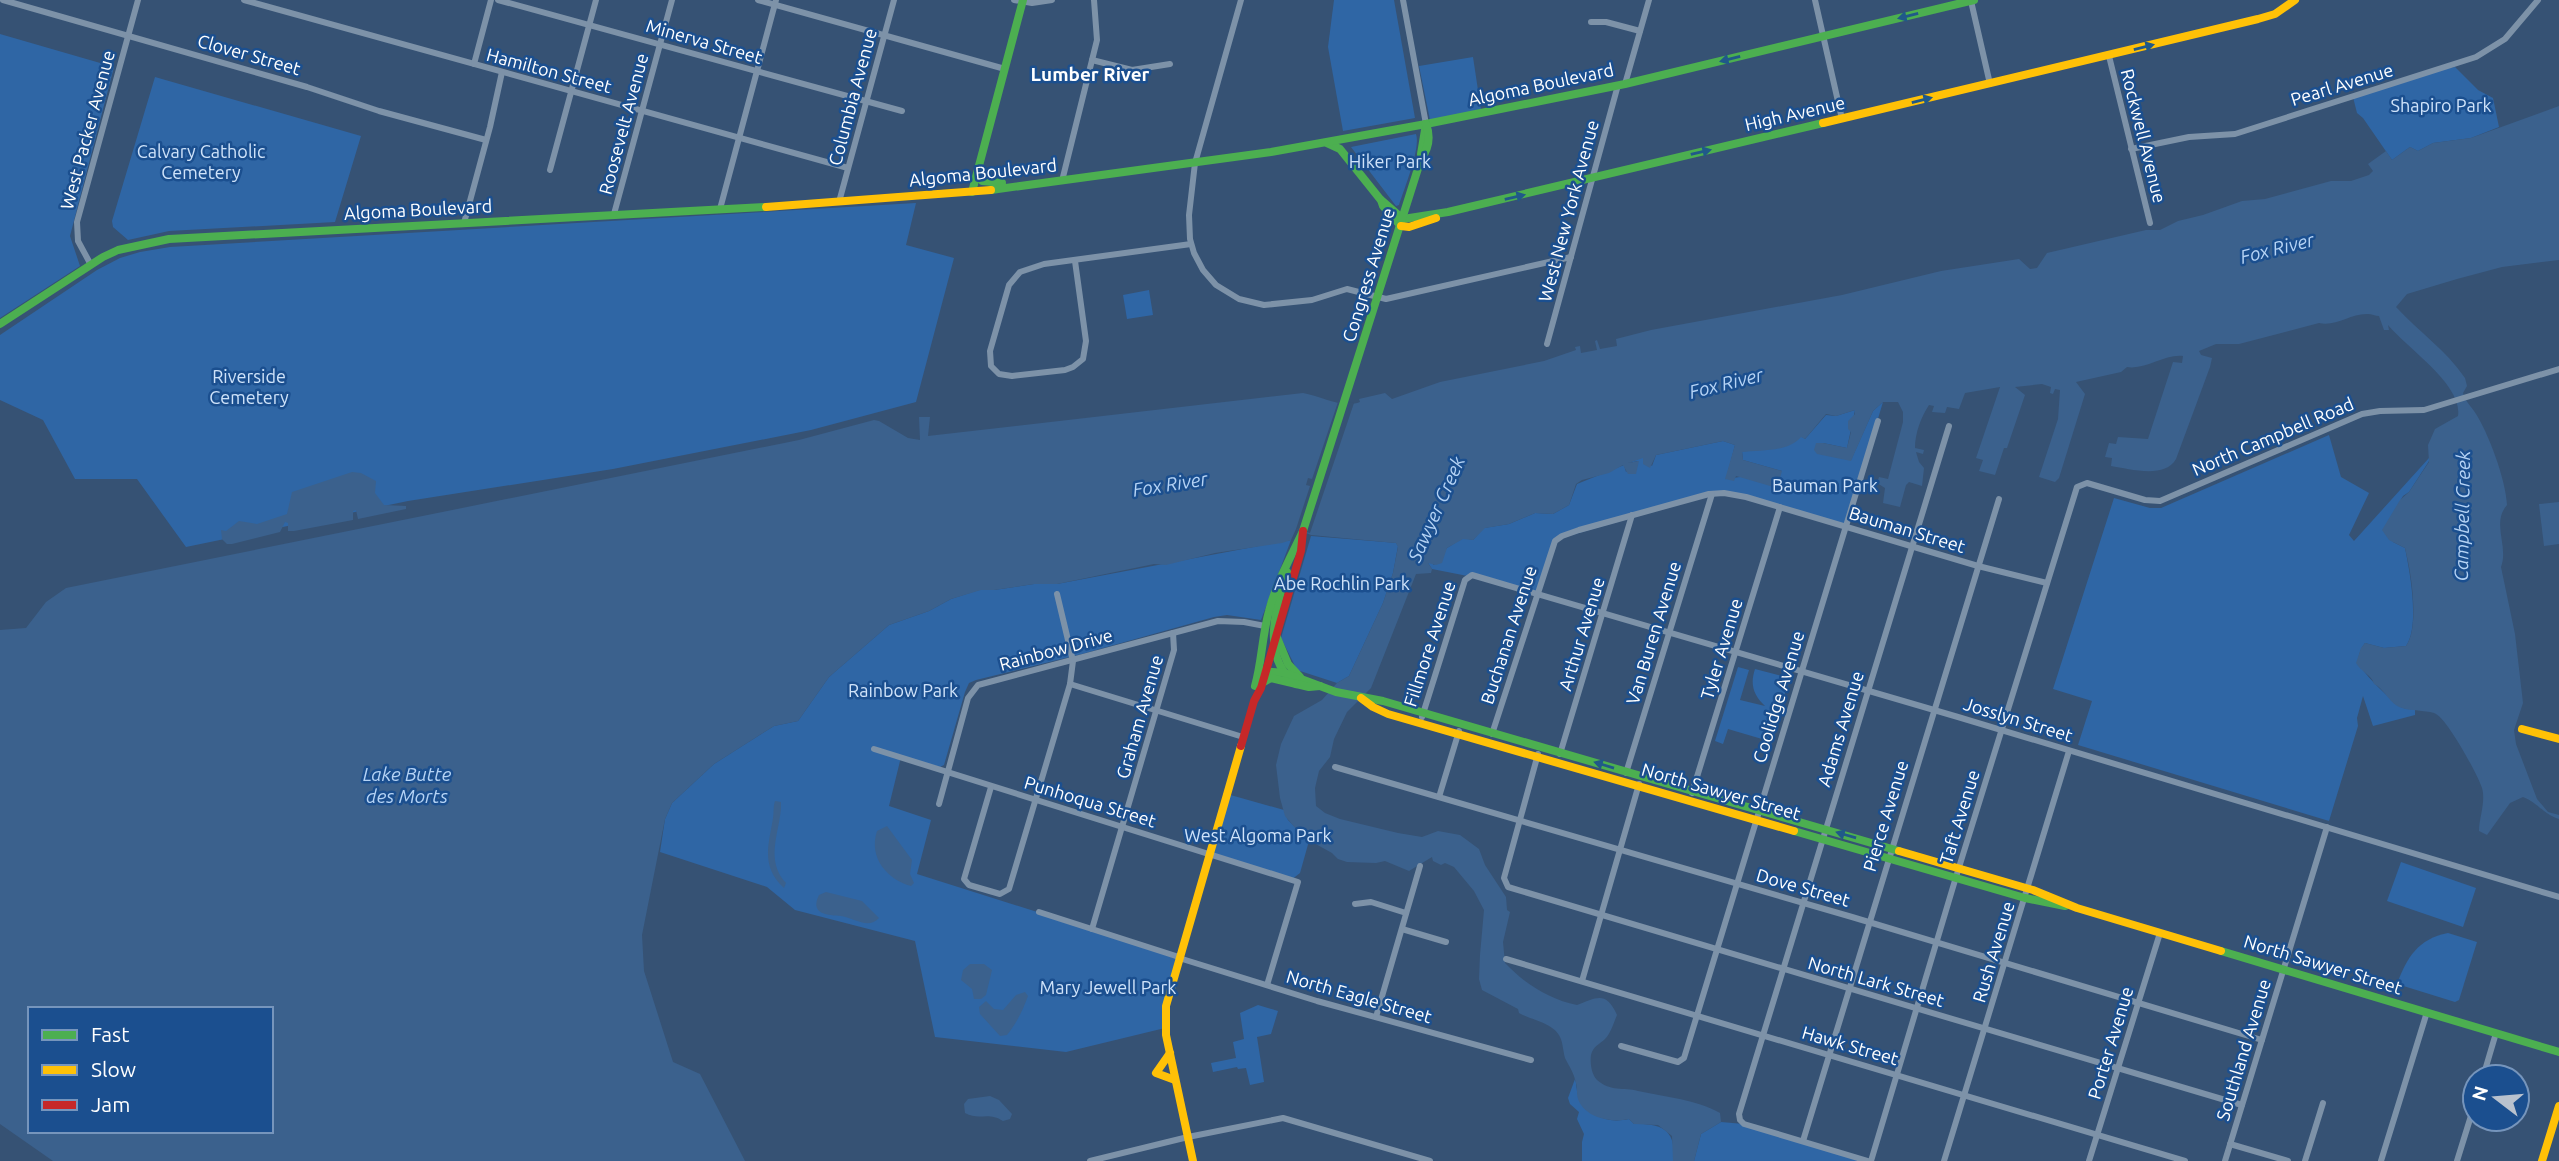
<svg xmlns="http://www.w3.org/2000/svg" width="2559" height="1161" font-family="Ubuntu,sans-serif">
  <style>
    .green { fill: #2f66a5 }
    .water { fill: #3b618d; fill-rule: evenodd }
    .pier { fill: #365274 }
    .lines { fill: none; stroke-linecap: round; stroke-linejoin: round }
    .street { stroke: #7d92a8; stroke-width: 6 }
    .fast { stroke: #4caf50; stroke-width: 8 }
    .slow { stroke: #ffc107; stroke-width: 8 }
    .jam { stroke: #c62828; stroke-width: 8 }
    .oneway { fill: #205989 }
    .labels { text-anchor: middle; stroke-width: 5; stroke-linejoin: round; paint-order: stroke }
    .street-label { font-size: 18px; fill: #fff; stroke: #1b4f8f }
    .park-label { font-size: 18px; fill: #cfe3fa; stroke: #1b4f8f }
    .neighbourhood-label { font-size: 19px; font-weight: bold; fill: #fff; stroke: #1b4f8f }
    .water-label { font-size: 19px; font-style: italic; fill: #b5d3f5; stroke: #1b4f8f }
  </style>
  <rect width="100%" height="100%" fill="#365274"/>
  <g class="green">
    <polygon points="1334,0 1394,0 1415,118 1343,131 1328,47"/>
    <polygon points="0,34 114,67 70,236 80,266 0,318"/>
    <polygon points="1473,57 1481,110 1430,120 1419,66"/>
    <polygon points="2455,67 2478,90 2493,98 2499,127 2471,138 2433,143 2418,151 2410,147 2392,160 2363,118 2357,113 2353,97 2439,70"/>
    <polygon points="155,77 361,136 335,222 169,231 128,240 113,227 112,221"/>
    <path d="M1416,134C1421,148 1404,189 1399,205L1396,206L1351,147Z"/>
    <polygon points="916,203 906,245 954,258 916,402 811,430 613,469 408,501 186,547 137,479 75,479 43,420 0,400 0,335 97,270 120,258 140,252 170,247"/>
    <polygon points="1149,290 1153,315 1127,319 1123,295"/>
    <polygon points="1883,402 1846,525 1719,493 1558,539 1536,593 1498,582 1432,569 1428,563 1431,562 1434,565 1447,548 1463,538 1473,540 1484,528 1509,524 1535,513 1553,514 1569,505 1577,484 1624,465 1626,472 1638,461 1628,463 1643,457 1652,466 1656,455 1723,441 1735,445 1726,479 1782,471 1743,460 1742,451 1782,447 1801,436 1805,439 1826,415 1836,416 1855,410 1847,448 1823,443 1820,443 1817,453 1851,460 1873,411"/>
    <path d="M2329,435L2341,477L2369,493L2349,535L2354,541L2429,458V461L2409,492L2403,496L2386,525L2393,542L2405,548C2410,572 2420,626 2406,646L2384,648L2365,643C2361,648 2357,657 2359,664C2361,671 2396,706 2403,708C2407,709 2411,708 2415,709V715L2373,726L2363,696L2357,718L2358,726L2329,821L2078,745L2092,701L2053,689L2114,498L2150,508H2161Z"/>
    <polygon points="1311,536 1385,542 1396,543 1398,546 1393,573 1383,603 1349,676 1337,683 1297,670 1281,638"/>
    <polygon points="1291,540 1261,620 1227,615 1214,617 1082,654 976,680 969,683 965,692 944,765 940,767 901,757 889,806 931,820 917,874 1179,957 1165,1028 1066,1052 935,1037 915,941 795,910 767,887 660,852 665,819 672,803 714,764 774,726 798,721 829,677 889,625 929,611 951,599 982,589 994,590 1034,584 1057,584"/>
    <path d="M1738,667L1749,670L1740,700L1765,706C1753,695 1750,684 1755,669L1786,677L1788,682L1770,749L1762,746V739L1728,729L1723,744L1715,741Z"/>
    <polygon points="1227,794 1284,810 1288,820 1309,841 1300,873 1291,880 1209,854"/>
    <polygon points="2401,862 2476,888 2463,927 2387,901"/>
    <path d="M2448,933L2477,942L2459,1000L2455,1002L2397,984C2407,957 2418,939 2448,933Z"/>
    <polygon points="1258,1005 1278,1011 1271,1034 1257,1037 1264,1082 1250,1085 1246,1068 1238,1069 1237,1067 1213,1072 1211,1063 1236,1058 1233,1042 1244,1039 1240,1013"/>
    <path d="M1575,1079C1577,1084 1576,1090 1578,1095C1589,1116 1606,1124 1629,1119L1634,1124C1662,1123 1677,1130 1673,1161H1582V1142L1584,1134L1577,1119L1579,1112L1570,1104L1568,1098Z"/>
    <polygon points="1721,1122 1744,1124 1868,1161 1694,1161 1701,1134"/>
  </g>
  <g class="water">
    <path d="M2559,106V260L2502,267L2457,279L2407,294L2396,307C2419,332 2446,350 2465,378L2467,386L2463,393C2466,402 2469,404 2474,411C2488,431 2506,480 2507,505C2491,523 2509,546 2501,567L2515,634L2523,703L2514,730L2516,744L2537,799L2548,812L2559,815V819C2543,814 2537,802 2523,797L2510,803L2487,835L2479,831C2479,818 2486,802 2482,788C2478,775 2446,716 2434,713C2424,710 2411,711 2402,708C2390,705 2385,689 2374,684C2372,675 2360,671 2356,663L2361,648L2365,643L2384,648L2406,646C2419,629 2412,578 2407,557L2405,548L2389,540L2382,530L2400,500L2409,492L2429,462L2428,445L2435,429L2458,416C2463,385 2408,349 2388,325L2389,330H2384L2379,316C2375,316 2372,314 2368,314C2351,313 2336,327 2319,323L2239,344H2216L2199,351L2201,355L2212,358L2210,367L2176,459C2165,479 2130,469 2111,466L2112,458L2105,457L2109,443L2116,444L2118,437L2148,439L2173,362L2182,363L2183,356C2164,354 2146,370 2127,367L2121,372L2076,382L2085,394L2059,478L2055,482L2039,477L2058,419L2060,390L2055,389L2053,394L2050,393L2051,387L2042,384L2015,387L2025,395L2007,448H2004L1995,475L1979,471L1983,460L1976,458L2000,387L1965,393L1959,409L1947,407L1945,413L1932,412L1934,406L1929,405C1921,417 1915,433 1915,448L1924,450L1923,454L1916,452L1919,462L1924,468L1922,486L1909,482L1906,485L1900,507L1883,503L1885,488L1877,483L1879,477L1888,479L1903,422V412L1898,402H1883L1873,411L1851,461L1817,454L1814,450L1816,443H1823L1847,448L1851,432L1848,429V421L1855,414V410L1836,416L1826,414L1805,439L1801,437C1789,452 1760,450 1742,452L1743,460L1782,471L1777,488L1736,476L1734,481L1725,479L1735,445L1723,441L1656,455L1650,468L1643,464V458L1628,463L1639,461L1636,474H1628L1623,465L1609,473L1582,480L1576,484L1569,505L1553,514L1535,513L1509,524L1485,528L1473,540L1463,539L1447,548L1442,563L1436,565L1428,563L1432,569L1431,573L1416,574L1371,688L1347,712L1334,739L1330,757L1319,771L1315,788L1316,806L1325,813L1340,819L1398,833L1422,837L1438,831L1460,835L1479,849L1485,865L1506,897L1507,910L1510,912L1503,942L1505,963C1525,984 1549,999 1577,1005C1596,998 1606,990 1617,1015C1614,1022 1611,1033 1605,1039C1600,1044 1593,1046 1591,1055C1590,1062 1591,1074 1597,1080C1611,1092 1623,1087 1638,1091C1665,1097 1695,1099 1720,1113L1721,1122L1701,1134L1694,1161H1673L1672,1136L1658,1125L1634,1124L1629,1119C1611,1123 1585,1118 1578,1099C1576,1093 1578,1089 1576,1083C1574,1073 1569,1066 1565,1058C1563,1051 1563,1043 1560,1037C1554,1023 1531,1020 1519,1013L1518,1009L1482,990L1479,979L1480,955L1484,910L1474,891L1454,867L1445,863L1441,865L1433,861L1432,857L1409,871L1385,861L1376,863L1347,862L1338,859L1332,853L1303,837L1285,816L1280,798L1276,765L1281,744L1294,716L1322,700L1337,683L1349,676L1383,603L1393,573L1398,547L1396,543L1385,542L1311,535L1296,529L1291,540L1282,543L1215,553L1166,565L1154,564L1057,584H1034L994,590H981L951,599L929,611L889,625L829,677L798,721L774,726L714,764L672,803L665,819L642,935L644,971L673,1062L700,1074L745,1161H53L0,1124V630L26,628L46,602L66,588L799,440L874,420L879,421L908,438L920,440L919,417H930L928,436L1303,393C1321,396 1343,409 1360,402L1359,399L1385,393L1392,399L1440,382L1544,361L1576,350L1575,347L1580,346L1581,353L1597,350L1595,341L1597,340L1600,349L1617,346L1616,339L1651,330L1842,295L1941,271L2019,259L2030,269L2037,268L2047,253L2146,230H2160L2178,221L2203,215L2242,201L2265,199L2331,181H2351L2369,175L2373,171L2368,164L2386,151L2392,160L2410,147L2418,151L2433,143L2471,138ZM30,1009H271V1131H30Z"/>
    <polygon points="352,472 361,473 376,481 375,493 384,505 406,506 406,509 358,519 356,510 353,511 353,520 294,531 288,531 288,523 285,522 280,532 232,544 227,544 222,539 221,530 226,531 239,521 257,524 287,514 292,492"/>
    <polygon points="2559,502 2559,544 2544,546 2539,504"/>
    <path d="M775,801L781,802V808C779,834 765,861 786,883L784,888C760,866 769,844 773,818C774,812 773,807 775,801Z"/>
    <path d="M887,826L912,860L910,874L914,883L911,886C888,880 868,858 877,831Z"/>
    <path d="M826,892L862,901L879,918C868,930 855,918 841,916C829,915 809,915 819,895Z"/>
    <polygon points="970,964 984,964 992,970 986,995 981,999 974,999 972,989 961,980 963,970"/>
    <path d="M1025,992L1028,996C1023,1010 1016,1024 1007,1035L1000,1036L980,1014L979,1007L986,1001L994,1009L1003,1010L1016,995Z"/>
    <path d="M990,1096L999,1100L1012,1114L1010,1119L1003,1121C988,1111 980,1121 965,1113L964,1104L968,1099Z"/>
  </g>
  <polygon class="pier" points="1339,399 1354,403 1310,533 1296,529 1310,486 1306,485 1308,478 1312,479"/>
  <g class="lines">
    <g class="street">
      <polyline points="3,0 307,87 379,111 486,140"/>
      <polyline points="244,0 848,168"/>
      <polyline points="498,0 902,111"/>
      <polyline points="758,0 1005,69"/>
      <polyline points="1014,0 1032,3 1052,0"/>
      <polyline points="1241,0 1195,163 1189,215 1190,239 1194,253 1203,270 1216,285 1239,299 1264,305 1312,300 1347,289 1386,299 1571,257"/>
      <polyline points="1403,0 1426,124"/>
      <polyline points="1815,0 1842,119"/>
      <polyline points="1971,1 1990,84"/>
      <polyline points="1591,22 1606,22 1640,31"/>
      <polyline points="2109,56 2150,223"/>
      <polyline points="1092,60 1132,70 1170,64"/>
      <polyline points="474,64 491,0"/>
      <polyline points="1625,84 1649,0"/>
      <polyline points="2131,149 2189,137 2235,134 2476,57 2505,39 2538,0"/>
      <polyline points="550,170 596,0"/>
      <polyline points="1062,181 1097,40 1094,0"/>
      <polyline points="839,202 894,0"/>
      <polyline points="720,209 776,0"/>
      <polyline points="614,214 672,0"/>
      <polyline points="464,223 490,127 502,72"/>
      <polyline points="1075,261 1086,341 1083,359 1073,367 1065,370 1012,376 999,374 991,366 990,351 1009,285 1020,272 1044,264 1191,244"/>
      <polyline points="91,265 78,241 77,222 138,0"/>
      <polyline points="1547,344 1618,85"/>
      <polyline points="1070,684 1243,737"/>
      <polyline points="1422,717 1465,580 1472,575 1958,717 2559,897"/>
      <polyline points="1492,734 1555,541 1562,536 1579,530 1709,494 1724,493 1746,497 1978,566 2047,583"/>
      <polyline points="874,749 1298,882 1267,985"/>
      <polyline points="1538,754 1504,878 1508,887 2242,1105"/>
      <polyline points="1560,754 1632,515"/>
      <polyline points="1335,767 1852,917 2262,1040"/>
      <polyline points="1626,773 1712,494"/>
      <polyline points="991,787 964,879 969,885 1000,894 1009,889 1070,684 1073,661 1057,594"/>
      <polyline points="1692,793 1780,507"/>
      <polyline points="1439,797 1459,731"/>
      <polyline points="939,804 968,698 978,685 1218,621 1244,622 1265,626"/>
      <polyline points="1355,904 1371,902 1406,913"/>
      <polyline points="1039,912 1179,957"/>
      <polyline points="1092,929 1174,650 1173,633"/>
      <polyline points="1402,929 1446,942"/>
      <polyline points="1179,958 1317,1001 1531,1060"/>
      <polyline points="1506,959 2185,1161"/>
      <polyline points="1582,981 1639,784"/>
      <polyline points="1376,1017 1420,866"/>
      <polyline points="1621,1046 1678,1062 1684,1058 1878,421"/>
      <polyline points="2483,1077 2496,1033"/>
      <polyline points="1803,1141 1999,499"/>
      <polyline points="2230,1144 2288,1161"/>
      <polyline points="1090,1161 1188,1137 1283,1118 1430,1161"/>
      <polyline points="1868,1161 1744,1124 1740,1120 1739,1114 1949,426"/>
      <polyline points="1871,1161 1956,877 2077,487 2087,483 2145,500 2160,501 2362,414 2380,411 2424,410 2559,369"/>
      <polyline points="1944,1161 2069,751"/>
      <polyline points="2089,1161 2160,933"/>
      <polyline points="2225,1161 2327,827"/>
      <polyline points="2305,1161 2323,1103"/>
      <polyline points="2381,1161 2427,1012"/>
      <polyline points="2457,1161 2475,1103"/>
    </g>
    <g class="fast">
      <polyline points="1426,124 1625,84 1974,0"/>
      <polyline points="1327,143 1340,149 1380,199 1403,219"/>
      <polyline points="1421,154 1426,124"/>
      <polyline points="978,171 982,181 1002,183"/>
      <polyline points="991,190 1271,152 1426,124"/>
      <polyline points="972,192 1023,0"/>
      <polyline points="1381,200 1383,206 1401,226"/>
      <polyline points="1403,219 1448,212 1823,123"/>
      <polyline points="0,324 103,257 118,250 169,239 766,207"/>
      <path d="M1287,572C1276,607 1260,658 1296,684"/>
      <polyline points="1276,635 1288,664 1300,677"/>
      <polyline points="1261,671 1285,673 1336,692 1383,701 1899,851"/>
      <polyline points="1262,683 1271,678 1309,687 1320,686"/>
      <path d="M1255,686C1262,661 1262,636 1269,611C1276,583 1291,557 1303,531L1421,159C1429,148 1431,137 1426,124"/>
      <polyline points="1794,831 2025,898 2065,906"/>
      <polyline points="2221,951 2559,1052"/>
    </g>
    <g class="slow">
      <polyline points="1823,123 2258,19 2275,14 2295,0"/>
      <polyline points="766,207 991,190"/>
      <polyline points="1401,226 1409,227 1436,218"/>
      <polyline points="1361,698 1373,707 1388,714 1794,831"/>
      <polyline points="2522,729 2559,739"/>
      <polyline points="1899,851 2033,890 2077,908 2221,951"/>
      <polyline points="1170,1053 1156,1073 1175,1080"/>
      <polyline points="1193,1161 1166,1035 1166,1006 1241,746"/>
      <polyline points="2542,1161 2559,1106"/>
    </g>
    <polyline class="jam" points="1241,746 1254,701 1261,688 1301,551 1303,531"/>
  </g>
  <defs><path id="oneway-solid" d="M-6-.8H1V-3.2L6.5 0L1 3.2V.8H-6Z" transform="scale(1.75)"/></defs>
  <g class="oneway">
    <use href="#oneway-solid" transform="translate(1908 16) rotate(166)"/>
    <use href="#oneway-solid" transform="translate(2144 47) rotate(-14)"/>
    <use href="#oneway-solid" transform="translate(1730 59) rotate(166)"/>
    <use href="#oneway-solid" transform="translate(1922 100) rotate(-14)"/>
    <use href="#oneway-solid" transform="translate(1701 152) rotate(-13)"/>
    <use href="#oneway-solid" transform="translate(1515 197) rotate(-13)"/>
    <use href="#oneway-solid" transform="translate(1604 765) rotate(-163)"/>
    <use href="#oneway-solid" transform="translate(1846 835) rotate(-164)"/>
  </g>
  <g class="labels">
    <g class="street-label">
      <text transform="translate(704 42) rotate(16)" y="6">Minerva Street</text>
      <text transform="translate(249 55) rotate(16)" y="6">Clover Street</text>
      <text transform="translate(549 71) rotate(15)" y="6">Hamilton Street</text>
      <text transform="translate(1541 85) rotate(-12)" y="6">Algoma Boulevard</text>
      <text transform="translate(2342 85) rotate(-17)" y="6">Pearl Avenue</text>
      <text transform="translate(853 97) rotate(-75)" y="6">Columbia Avenue</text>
      <text transform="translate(1795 114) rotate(-13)" y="6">High Avenue</text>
      <text transform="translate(624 124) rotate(-75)" y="6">Roosevelt Avenue</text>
      <text transform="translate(88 130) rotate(-75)" y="6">West Packer Avenue</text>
      <text transform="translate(2143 136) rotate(76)" y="6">Rockwell Avenue</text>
      <text transform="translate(983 173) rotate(-6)" y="6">Algoma Boulevard</text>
      <text transform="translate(418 210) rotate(-3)" y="6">Algoma Boulevard</text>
      <text transform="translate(1569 211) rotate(-75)" y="6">West New York Avenue</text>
      <text transform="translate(1369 275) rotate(-73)" y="6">Congress Avenue</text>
      <text transform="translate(2273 437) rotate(-23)" y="6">North Campbell Road</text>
      <text transform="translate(1907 530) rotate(17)" y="6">Bauman Street</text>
      <text transform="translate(1654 633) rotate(-73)" y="6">Van Buren Avenue</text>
      <text transform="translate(1582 634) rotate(-73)" y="6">Arthur Avenue</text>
      <text transform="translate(1509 635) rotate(-72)" y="6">Buchanan Avenue</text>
      <text transform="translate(1430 644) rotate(-72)" y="6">Fillmore Avenue</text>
      <text transform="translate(1722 649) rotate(-73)" y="6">Tyler Avenue</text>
      <text transform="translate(1056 650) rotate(-15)" y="6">Rainbow Drive</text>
      <text transform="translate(1779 697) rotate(-73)" y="6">Coolidge Avenue</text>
      <text transform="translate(1140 717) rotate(-74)" y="6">Graham Avenue</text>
      <text transform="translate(2018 720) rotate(17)" y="6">Josslyn Street</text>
      <text transform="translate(1841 729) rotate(-73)" y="6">Adams Avenue</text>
      <text transform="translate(1721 792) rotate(16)" y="6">North Sawyer Street</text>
      <text transform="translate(1090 802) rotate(17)" y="6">Punhoqua Street</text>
      <text transform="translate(1886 816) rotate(-73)" y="6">Pierce Avenue</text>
      <text transform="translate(1960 817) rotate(-73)" y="6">Taft Avenue</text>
      <text transform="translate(1803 888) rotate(16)" y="6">Dove Street</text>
      <text transform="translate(1994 952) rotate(-73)" y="6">Rush Avenue</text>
      <text transform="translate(2323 965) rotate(17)" y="6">North Sawyer Street</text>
      <text transform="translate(1876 982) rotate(16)" y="6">North Lark Street</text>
      <text transform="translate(1359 997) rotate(16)" y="6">North Eagle Street</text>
      <text transform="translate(2111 1043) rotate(-73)" y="6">Porter Avenue</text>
      <text transform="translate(1850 1046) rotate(16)" y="6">Hawk Street</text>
      <text transform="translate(2244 1050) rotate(-73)" y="6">Southland Avenue</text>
    </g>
    <g class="park-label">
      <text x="2441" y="112">Shapiro Park</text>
      <text x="201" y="158">Calvary Catholic<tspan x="201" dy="21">Cemetery</tspan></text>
      <text x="1390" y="168">Hiker Park</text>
      <text x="249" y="383">Riverside<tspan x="249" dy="21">Cemetery</tspan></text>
      <text x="1825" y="492">Bauman Park</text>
      <text x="1342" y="590">Abe Rochlin Park</text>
      <text x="903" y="697">Rainbow Park</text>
      <text x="1258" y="842">West Algoma Park</text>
      <text x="1108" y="994">Mary Jewell Park</text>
    </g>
    <g class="neighbourhood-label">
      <text x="1090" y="81">Lumber River</text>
    </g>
    <g class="water-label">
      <text transform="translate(2277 248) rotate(-14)" y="7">Fox River</text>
      <text transform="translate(1726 383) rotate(-14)" y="7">Fox River</text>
      <text transform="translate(1170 484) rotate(-9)" y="7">Fox River</text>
      <text transform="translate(1436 509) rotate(-66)" y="7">Sawyer Creek</text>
      <text transform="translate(2462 516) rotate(-89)" y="7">Campbell Creek</text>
      <text x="407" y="781">Lake Butte<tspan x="407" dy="22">des Morts</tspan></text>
    </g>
  </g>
  <rect x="28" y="1007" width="245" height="126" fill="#1b4f8f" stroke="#7695bc" stroke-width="2"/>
  <rect x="42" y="1030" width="35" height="10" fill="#4caf50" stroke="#7695bc" stroke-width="2"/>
  <text x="91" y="1042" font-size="21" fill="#ffffff">Fast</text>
  <rect x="42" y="1065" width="35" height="10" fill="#ffc107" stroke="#7695bc" stroke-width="2"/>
  <text x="91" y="1077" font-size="21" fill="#ffffff">Slow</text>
  <rect x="42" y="1100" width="35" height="10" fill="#c62828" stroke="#7695bc" stroke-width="2"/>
  <text x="91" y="1112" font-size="21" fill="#ffffff">Jam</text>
  <g transform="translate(2496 1098) rotate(286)"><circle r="33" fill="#1b4f8f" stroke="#7695bc" stroke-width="2"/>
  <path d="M0-5L12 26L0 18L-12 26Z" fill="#b9c2ce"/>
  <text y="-10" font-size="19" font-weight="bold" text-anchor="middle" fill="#ffffff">N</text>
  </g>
</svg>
